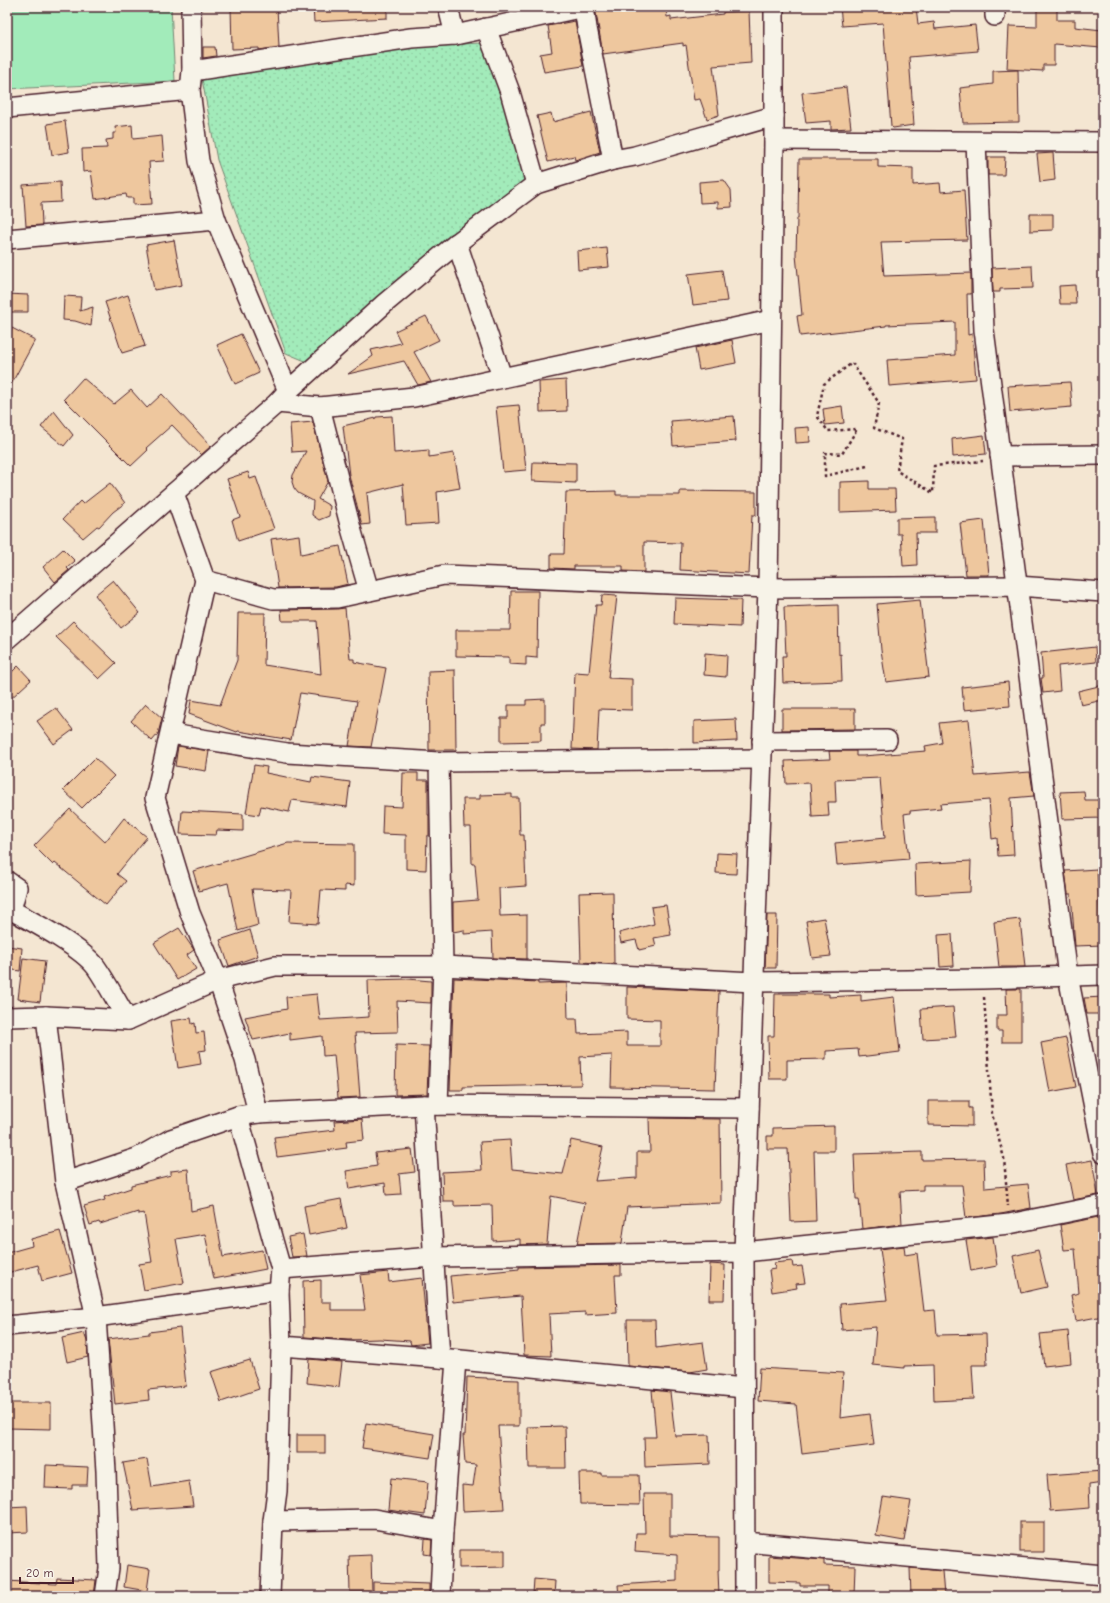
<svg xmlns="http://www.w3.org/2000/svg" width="1110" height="1603" font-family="'Comic Neue',sans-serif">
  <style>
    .grass { fill: url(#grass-dots); stroke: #768572 }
    .pitch { fill: #a2ebba; stroke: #768572 }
    .building { fill: #eec79e; stroke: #4a1f2b }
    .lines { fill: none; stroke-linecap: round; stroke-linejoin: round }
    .minor-casing { stroke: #4a1f2b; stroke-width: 22 }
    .path { stroke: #4a1f2b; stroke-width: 2.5; stroke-dasharray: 3 3; stroke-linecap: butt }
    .minor { stroke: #f7f3e8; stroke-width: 19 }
  </style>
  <defs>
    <pattern id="grass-dots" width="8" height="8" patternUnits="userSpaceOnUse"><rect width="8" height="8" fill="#a2ebba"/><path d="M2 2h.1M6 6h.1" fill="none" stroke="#8dc9a0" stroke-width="1.8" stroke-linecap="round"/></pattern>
  </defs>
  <rect width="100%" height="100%" fill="#f4e6d2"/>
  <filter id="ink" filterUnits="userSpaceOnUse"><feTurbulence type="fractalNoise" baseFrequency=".025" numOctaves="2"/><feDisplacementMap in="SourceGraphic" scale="8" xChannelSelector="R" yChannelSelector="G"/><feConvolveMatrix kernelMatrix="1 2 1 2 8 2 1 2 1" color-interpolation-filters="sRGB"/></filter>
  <g filter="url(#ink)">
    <polygon class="grass" points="482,43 488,53 527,184 310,363 286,353 217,160 202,79 419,46"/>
    <polygon class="pitch" points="7,7 171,7 175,81 7,89"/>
    <g class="building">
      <polygon points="231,7 277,7 279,47 259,50 259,48 232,49"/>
      <polygon points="313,7 387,7 387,18 314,22"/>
      <polygon points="595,7 666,7 667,17 671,16 671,20 723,14 723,12 749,11 751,63 713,66 719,115 707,119 700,99 694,100 686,45 683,46 683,43 603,54"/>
      <polygon points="840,7 916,7 918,24 934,22 935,29 975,25 978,51 909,57 914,125 893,128 891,126 883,23 842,26"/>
      <polygon points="1037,7 1057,7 1057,20 1075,20 1075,27 1102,30 1101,48 1054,44 1054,65 1043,65 1043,71 1007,69 1009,26 1037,27"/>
      <polygon points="575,21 583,66 544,72 540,54 552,52 548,26"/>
      <polygon points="203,47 215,47 216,56 203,58"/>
      <polygon points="1018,70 1019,122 963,123 960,88 993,84 993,71"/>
      <polygon points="846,87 851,128 831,129 831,121 806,123 802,93"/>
      <polygon points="591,112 600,152 575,160 574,156 548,162 537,116 551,113 553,122"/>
      <polygon points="65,121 69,152 52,155 47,124"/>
      <polygon points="132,125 133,139 162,136 164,161 149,162 152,204 133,205 133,198 127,198 126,194 95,199 91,171 83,172 82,149 107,148 106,140 113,139 113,133 116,133 115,127"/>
      <polygon points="1053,153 1055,180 1040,182 1037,154"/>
      <polygon points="988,157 1005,157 1004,175 988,175"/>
      <polygon points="799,159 878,159 878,167 913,168 913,185 940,183 941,192 964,190 967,240 881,242 884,276 971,273 971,294 967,294 968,335 972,334 976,379 889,386 887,360 955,355 955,322 886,325 886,326 800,336 797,316 802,315 796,255 797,218 798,218"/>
      <polygon points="724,180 731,190 732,207 718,208 718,202 700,203 699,182"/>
      <polygon points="60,182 61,202 41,203 42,225 26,226 23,185"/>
      <polygon points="1030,214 1053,214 1053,230 1030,231"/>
      <polygon points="174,240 182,285 154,290 146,245"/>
      <polygon points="607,248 609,267 578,270 577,251"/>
      <polygon points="1032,266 1033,288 1000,289 1000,292 993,292 992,268"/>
      <polygon points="722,270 727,301 693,305 688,274"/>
      <polygon points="1075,285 1076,304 1060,304 1059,286"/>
      <polygon points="7,294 28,295 28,312 7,312"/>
      <polygon points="128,295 145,346 122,353 105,302"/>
      <polygon points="64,296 81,297 80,311 93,307 91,326 75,321 63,320"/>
      <polygon points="426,316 439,340 414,352 431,382 418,385 404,361 348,374 373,356 371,350 401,343 395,331"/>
      <polygon points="12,328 35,340 7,392 7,338"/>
      <polygon points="241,334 259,373 235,384 217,345"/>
      <polygon points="732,340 736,363 699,370 695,348"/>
      <polygon points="83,378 114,404 131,390 147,408 162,394 211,446 201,455 172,425 146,448 148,450 131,466 64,399"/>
      <polygon points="566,380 567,411 540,412 539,382"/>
      <polygon points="1070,382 1072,407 1010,412 1008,386"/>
      <polygon points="519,405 526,470 503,472 496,407"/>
      <polygon points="842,406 844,423 825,425 823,409"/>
      <polygon points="54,411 73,435 64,446 41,427"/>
      <polygon points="392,416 394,453 429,450 429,457 454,453 460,488 437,492 439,523 406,525 403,484 367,493 370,524 362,525 349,475 343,426 376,418 376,417"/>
      <polygon points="734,416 736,441 673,446 671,421"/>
      <polygon points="313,422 328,481 318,499 330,506 329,516 319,520 312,515 313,501 298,493 294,488 292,482 293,475 306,451 292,452 290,424"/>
      <polygon points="809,427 810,442 796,443 795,428"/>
      <polygon points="984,435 986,454 953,457 952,439"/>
      <polygon points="533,462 576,463 576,483 532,481"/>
      <polygon points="248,472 250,479 256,477 274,529 238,541 232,520 240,517 227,479"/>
      <polygon points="869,481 869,489 895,489 896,510 840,512 840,482"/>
      <polygon points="110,483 125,503 113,512 99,527 97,526 83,538 63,519 80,501 83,504"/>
      <polygon points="616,491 616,495 680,495 680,491 756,492 756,515 752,515 749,574 680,570 681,543 644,542 644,572 623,571 623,566 574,566 574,569 551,568 551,554 564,554 566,492"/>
      <polygon points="935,517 935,533 916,533 917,565 903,566 901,534 897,534 897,518"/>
      <polygon points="984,520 989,575 966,575 960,523"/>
      <polygon points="299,535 301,554 340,546 348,584 336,587 278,588 271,539"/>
      <polygon points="63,549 75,561 67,568 69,570 55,582 43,567"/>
      <polygon points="113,580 140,613 121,628 95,595"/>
      <polygon points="511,591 538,591 537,658 526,657 526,665 509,664 509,657 456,656 456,630 510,630"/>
      <polygon points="602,595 617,596 608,678 632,679 632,710 599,709 597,750 572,749 575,672 589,673 596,605 601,605"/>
      <polygon points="675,598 741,600 740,627 674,624"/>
      <polygon points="920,600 929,677 886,682 881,650 877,604"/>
      <polygon points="838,605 839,655 841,654 842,681 783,683 782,656 786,656 784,607"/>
      <polygon points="345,608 350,659 354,659 354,662 386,668 371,747 349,746 357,701 300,693 291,740 238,731 237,732 189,714 191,700 220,705 237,660 238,613 265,613 264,665 321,674 317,621 282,621 281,610 337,609"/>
      <polygon points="73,621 116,663 99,679 56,637"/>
      <polygon points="1095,647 1096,662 1058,666 1060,691 1043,693 1041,678 1043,678 1041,653"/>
      <polygon points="705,653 727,655 726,677 704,675"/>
      <polygon points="18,666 31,680 7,702 7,677"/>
      <polygon points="455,670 456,750 429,750 428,671"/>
      <polygon points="1008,682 1010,706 964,710 962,687"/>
      <polygon points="1103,685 1103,700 1081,705 1078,691"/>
      <polygon points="545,699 545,723 541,723 541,741 501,742 501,718 508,718 508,705 526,705 526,700"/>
      <polygon points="146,704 162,718 158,734 152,741 131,721"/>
      <polygon points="56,708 73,730 54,744 37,721"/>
      <polygon points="782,709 855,709 855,729 782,730"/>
      <polygon points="736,719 737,741 694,743 694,721"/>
      <polygon points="969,720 975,776 1030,772 1034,796 1011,798 1014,855 998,856 997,838 992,839 989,800 940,804 941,808 910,811 910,813 904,814 909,859 837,865 835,843 885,838 880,778 835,780 836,802 828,802 829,816 812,817 810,783 786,784 785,761 830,759 829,751 856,751 856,756 863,756 926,751 925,746 942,743 939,723"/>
      <polygon points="178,746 209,751 206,771 175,766"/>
      <polygon points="95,758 114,776 82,808 63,790"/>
      <polygon points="254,765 267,767 266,773 311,782 312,777 350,782 347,807 292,800 289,812 261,806 259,815 246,813"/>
      <polygon points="403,773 418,773 418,780 428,780 428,815 429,815 429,836 427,836 426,870 406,869 406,835 382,834 383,806 402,807"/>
      <polygon points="1084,791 1085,800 1103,800 1103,818 1062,819 1060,792"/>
      <polygon points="512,794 512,798 519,798 520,835 524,835 526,886 499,888 500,916 527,915 527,959 493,958 492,932 464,934 464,930 453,932 453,902 478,900 475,864 472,864 471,827 464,827 463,799 480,799 480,795"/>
      <polygon points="70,809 105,842 124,818 147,837 117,874 126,881 106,905 55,863 53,865 34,846"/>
      <polygon points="182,811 243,814 243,831 217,830 216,835 180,834"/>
      <polygon points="288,843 354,844 354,886 345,885 345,891 321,890 318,924 289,922 291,890 252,889 258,925 238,931 228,883 199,891 193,871"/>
      <polygon points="717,853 737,854 736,874 716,873"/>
      <polygon points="971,861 970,892 916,895 915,864"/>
      <polygon points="1097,869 1100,917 1103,916 1103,945 1075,946 1071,894 1068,894 1065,871"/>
      <polygon points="613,892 614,964 581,962 579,893"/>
      <polygon points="666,905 671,935 654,938 656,946 639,950 636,940 621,943 619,933 654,924 651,907"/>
      <polygon points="767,915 777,915 776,968 765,968"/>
      <polygon points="824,918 831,956 812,958 806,921"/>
      <polygon points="1020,919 1025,967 999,967 994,922"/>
      <polygon points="179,928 194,950 187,955 196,969 177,980 154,943"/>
      <polygon points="250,930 258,956 229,966 220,940"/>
      <polygon points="952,934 954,966 940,967 938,935"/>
      <polygon points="7,946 22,948 20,971 7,969"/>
      <polygon points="23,958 45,961 40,1002 18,999"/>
      <polygon points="454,978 538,982 538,984 567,983 568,1019 577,1019 578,1034 627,1032 627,1046 660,1046 660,1020 627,1019 627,987 719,991 715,1089 611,1087 612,1055 580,1057 581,1085 463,1087 463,1090 450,1090"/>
      <polygon points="408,979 431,981 431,1003 397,1001 398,1032 355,1033 360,1097 338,1098 334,1055 323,1056 322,1036 290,1040 290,1033 253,1040 245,1017 287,1009 286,997 317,994 320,1020 369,1017 368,980"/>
      <polygon points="1006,989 1021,989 1021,1042 1002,1042 1002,1031 997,1031 997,1015 1007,1015"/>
      <polygon points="775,994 829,994 829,997 861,995 861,1001 894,997 900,1052 859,1057 858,1049 826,1051 826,1059 787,1060 787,1079 769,1079 768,1036 774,1036"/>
      <polygon points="1103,997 1103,1014 1087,1014 1084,998"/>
      <polygon points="953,1007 956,1037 923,1039 921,1009"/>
      <polygon points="191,1018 192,1024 195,1023 196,1033 204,1032 206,1050 199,1051 201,1064 178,1068 171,1021"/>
      <polygon points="1066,1038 1076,1087 1050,1092 1041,1043"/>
      <polygon points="396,1045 429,1046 427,1094 395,1095"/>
      <polygon points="928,1101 969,1101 969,1108 972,1108 972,1126 928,1125"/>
      <polygon points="649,1118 720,1119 721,1203 627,1207 622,1243 577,1244 585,1203 551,1196 547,1244 520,1245 520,1239 493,1241 492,1205 454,1206 454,1201 443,1201 442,1172 482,1170 480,1142 510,1140 512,1169 563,1174 571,1140 603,1147 595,1181 637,1178 637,1152 650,1152"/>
      <polygon points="362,1119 364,1140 346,1142 347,1148 277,1157 274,1137 335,1130 334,1121"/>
      <polygon points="834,1126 834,1151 814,1151 816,1221 791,1222 788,1149 767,1149 767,1136 773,1136 773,1128"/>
      <polygon points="412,1149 415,1172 399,1174 401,1194 386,1195 385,1183 349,1189 346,1171 377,1166 375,1153"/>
      <polygon points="922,1152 922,1160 984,1159 985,1188 1028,1184 1031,1208 1001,1214 966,1218 962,1185 923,1185 923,1190 900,1191 902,1224 862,1229 859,1199 856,1199 854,1154"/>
      <polygon points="1092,1160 1098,1195 1073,1200 1066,1165"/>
      <polygon points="188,1169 191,1211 214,1206 223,1257 262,1250 266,1269 214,1279 205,1234 176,1239 184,1283 144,1290 139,1264 152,1262 144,1213 138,1214 138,1212 100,1224 99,1222 90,1225 84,1206 105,1200 104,1197 131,1188 131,1185 171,1175 171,1171"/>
      <polygon points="341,1199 347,1228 309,1235 304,1206"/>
      <polygon points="1103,1216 1103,1316 1076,1321 1071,1295 1079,1293 1075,1249 1064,1250 1060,1225"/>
      <polygon points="60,1231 72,1273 42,1281 38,1265 7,1273 7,1253 32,1246 31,1239"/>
      <polygon points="303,1234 307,1256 292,1257 288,1237"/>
      <polygon points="993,1237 997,1266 971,1271 966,1240"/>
      <polygon points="904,1246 905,1255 917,1253 924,1311 935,1310 937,1335 986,1334 987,1365 972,1365 974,1399 934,1401 933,1365 904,1366 904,1368 873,1365 876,1327 842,1330 840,1304 887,1300 880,1249"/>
      <polygon points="1038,1250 1047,1287 1021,1293 1013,1256"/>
      <polygon points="792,1261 793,1267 802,1266 805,1283 796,1284 797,1288 772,1292 769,1270 775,1269 774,1263"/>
      <polygon points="710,1264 725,1265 724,1300 709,1300"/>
      <polygon points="621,1265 621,1275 615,1275 617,1313 585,1315 585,1312 549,1314 551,1356 524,1355 521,1296 453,1302 450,1276 519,1269 519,1267"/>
      <polygon points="388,1272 389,1282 422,1278 428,1343 411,1345 410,1341 380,1339 348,1340 304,1337 303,1281 321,1280 321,1302 331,1302 331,1310 365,1310 360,1275"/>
      <polygon points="627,1320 655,1320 656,1348 703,1342 707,1369 690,1372 628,1366"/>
      <polygon points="180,1328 186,1386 148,1390 149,1400 115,1404 108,1339 149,1334 149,1332"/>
      <polygon points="1068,1331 1071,1363 1044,1366 1040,1334"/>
      <polygon points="84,1333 87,1341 88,1357 67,1362 62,1338"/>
      <polygon points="309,1359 342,1362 339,1387 307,1383"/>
      <polygon points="250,1360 259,1389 221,1402 211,1372"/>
      <polygon points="760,1368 843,1373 840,1418 870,1414 874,1445 802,1454 796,1404 758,1401"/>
      <polygon points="467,1377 487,1378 487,1379 519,1380 519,1426 498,1426 504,1509 463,1511 462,1485 473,1486 476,1465 465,1464 463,1435 465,1435"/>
      <polygon points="652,1390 670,1392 675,1436 709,1435 710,1464 645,1467 644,1437 656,1437"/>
      <polygon points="7,1403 51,1403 51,1429 7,1428"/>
      <polygon points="366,1423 434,1434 430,1458 362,1448"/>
      <polygon points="565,1426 566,1468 529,1468 528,1427"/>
      <rect x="297" y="1435" width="28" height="18"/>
      <polygon points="147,1459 152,1487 189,1481 193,1506 133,1510 123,1463"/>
      <polygon points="46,1465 88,1467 87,1485 72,1485 72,1489 45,1488"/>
      <polygon points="1103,1471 1103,1483 1089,1485 1090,1508 1050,1511 1047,1475"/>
      <polygon points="579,1473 601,1473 601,1475 639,1475 640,1505 580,1504"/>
      <polygon points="391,1478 428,1482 425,1515 388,1510"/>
      <polygon points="644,1494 670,1494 670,1536 719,1537 719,1570 718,1570 719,1596 619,1596 618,1585 677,1581 677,1555 635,1552 636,1533 645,1533"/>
      <polygon points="883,1497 911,1501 904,1541 876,1536"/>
      <polygon points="27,1506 28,1532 7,1533 7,1507"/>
      <rect x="1020" y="1522" width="24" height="30"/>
      <polygon points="425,1539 432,1540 431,1555 424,1554"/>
      <polygon points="459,1550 505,1550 505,1567 459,1568"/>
      <polygon points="371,1555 372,1592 350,1592 349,1556"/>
      <polygon points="769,1556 824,1560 824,1565 855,1566 854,1596 828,1596 828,1586 800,1586 800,1583 769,1582"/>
      <polygon points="127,1565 150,1569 147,1591 124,1587"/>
      <polygon points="910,1568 942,1571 944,1596 911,1596"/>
      <polygon points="57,1578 96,1580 94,1596 7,1596 7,1581 56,1584"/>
      <polygon points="534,1579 555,1581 554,1596 533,1594"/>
      <polygon points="373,1582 429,1584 429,1596 373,1596"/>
    </g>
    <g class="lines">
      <defs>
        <g id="minor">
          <polyline points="191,7 192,71 190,90 199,161 216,220"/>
          <polyline points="448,7 455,35"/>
          <polyline points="584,7 587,28 613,160"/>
          <polyline points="995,7 995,16"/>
          <polyline points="486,28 510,92 536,184"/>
          <polyline points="192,71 411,38 455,35 584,7"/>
          <polyline points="7,108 190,90"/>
          <polyline points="774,140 1103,142"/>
          <polyline points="976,142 984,330 1068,976 1103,1153"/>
          <polyline points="7,239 216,220 288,391"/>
          <polyline points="457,243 502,377"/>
          <polyline points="277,403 320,407 414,397 771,320"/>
          <polyline points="320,407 350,525 369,591"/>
          <polyline points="1000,456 1103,455"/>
          <polyline points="174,493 205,580 155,798 190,913 218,980 245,1060 258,1113"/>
          <polyline points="205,580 273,599 337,598 444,575 768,588 1017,586 1103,592"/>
          <polyline points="7,639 277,403 288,391 384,304 457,243 536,184 613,160 635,156 774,116"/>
          <polyline points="171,734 287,753 439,762 761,759"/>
          <polyline points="762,741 887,740"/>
          <path d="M7,881L17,888L11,910C33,922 81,947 96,967C108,984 117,1003 128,1020"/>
          <polyline points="46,1016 65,1182 96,1317 106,1471 109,1568 105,1596"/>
          <polyline points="7,1017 46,1016 128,1020 218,980 275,966 443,966 753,982 982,979 1103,975"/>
          <polyline points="424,1105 440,1358"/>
          <polyline points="438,1105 443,966 439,762"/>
          <polyline points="238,1116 281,1269 279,1291 281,1346 277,1491 273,1521 270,1596"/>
          <polyline points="65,1182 137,1158 171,1139 238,1116 258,1113 424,1105 749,1108"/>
          <polyline points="281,1269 433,1257 744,1252 1009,1224 1103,1205"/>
          <polyline points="7,1326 96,1317 279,1291"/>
          <polyline points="281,1346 440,1358 744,1388"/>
          <polyline points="273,1521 374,1519 443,1531"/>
          <polyline points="745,1542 1103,1575"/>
          <polyline points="440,1596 443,1531 456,1360"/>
          <polyline points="745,1596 744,1252 768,588 774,140 774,7"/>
        </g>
      </defs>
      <use href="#minor" class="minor-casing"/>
      <g class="path">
        <polyline points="867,466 825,476 825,453 842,454 857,429 828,431 817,416 824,384 852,363 879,403 874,428 902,439 897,471 933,493 934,466 983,461"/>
        <polyline points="984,997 992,1114 1004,1158 1008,1206"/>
      </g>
      <use href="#minor" class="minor"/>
    </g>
  </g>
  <rect width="1110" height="1603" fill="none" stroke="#f7f3e8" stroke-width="24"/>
  <rect x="12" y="12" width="1086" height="1579" fill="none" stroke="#4a1f2b" stroke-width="1.5" filter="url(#ink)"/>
  <path d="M20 1577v6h53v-6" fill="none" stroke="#4a1f2b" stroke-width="2"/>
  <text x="26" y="1577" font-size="12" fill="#4a1f2b" stroke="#f7f3e8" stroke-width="3" paint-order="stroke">20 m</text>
</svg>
